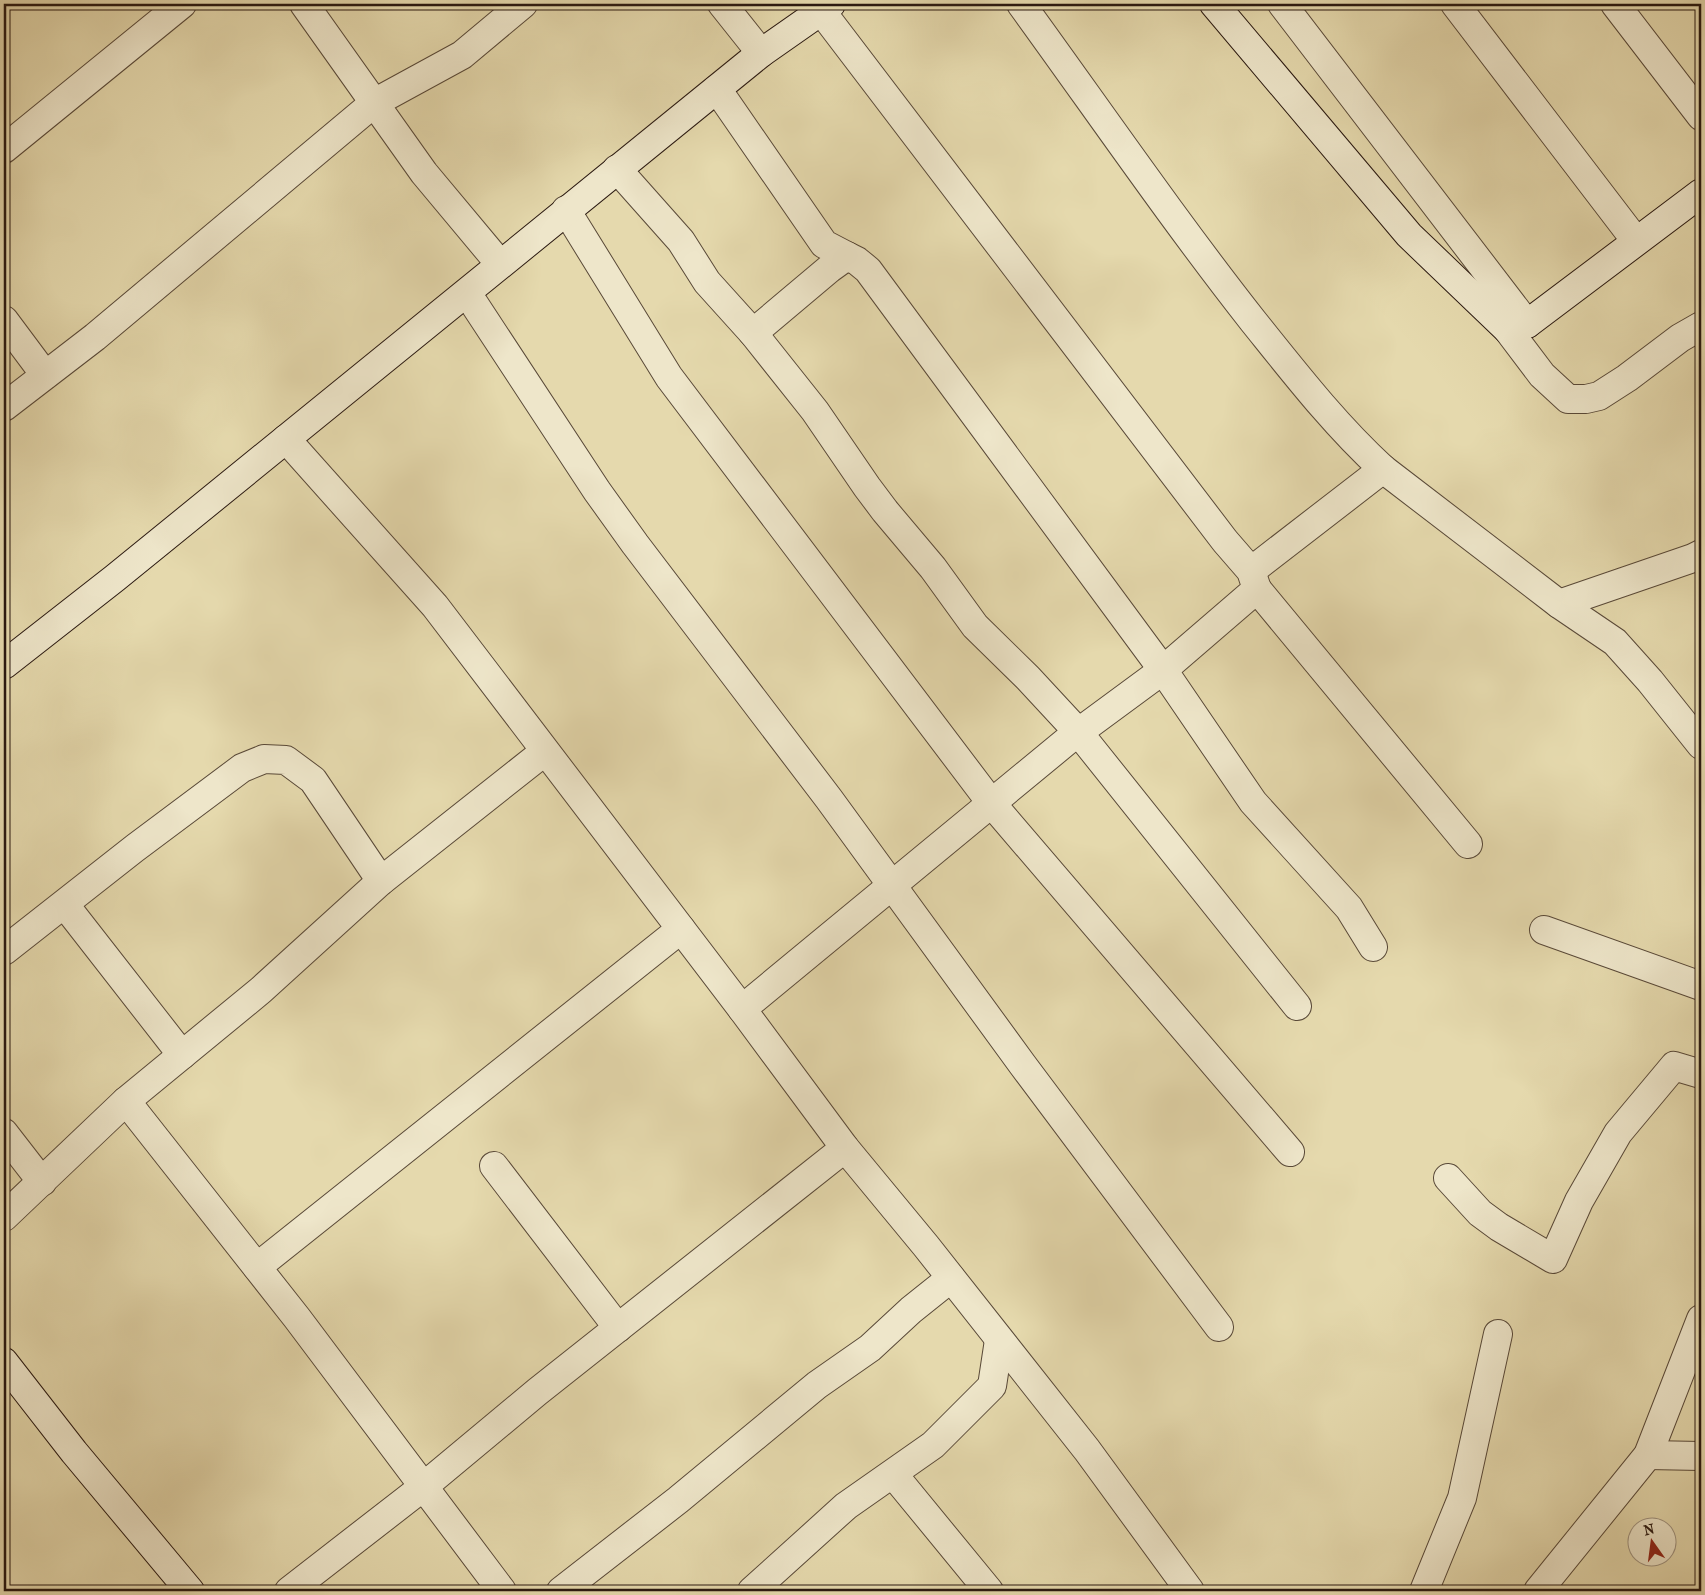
<svg xmlns="http://www.w3.org/2000/svg" width="1705" height="1595" font-family="'IM FELL French Canon',serif">
  <style>
    .lines { fill: none; stroke-linecap: round; stroke-linejoin: round }
    .street-casing { stroke: #594938; stroke-width: 30 }
    .secondary-casing { stroke: #2a1911; stroke-width: 30 }
    .street { stroke: #eee6ca; stroke-width: 28 }
    .secondary { stroke: #eee6ca; stroke-width: 28 }
  </style>
  <rect width="100%" height="100%" fill="#e5d9ad"/>
  <filter id="stains"><feTurbulence type="fractalNoise" baseFrequency=".004" numOctaves="4"/><feColorMatrix values="0 0 0 0 .2 0 0 0 0 .09 0 0 0 0 .02 0 0 0 .5 -.17"/></filter>
  <radialGradient id="worn" r=".72"><stop offset=".6" stop-color="#630" stop-opacity="0"/><stop offset="1" stop-color="#630" stop-opacity=".3"/></radialGradient>
  <g class="lines">
    <defs>
      <g id="street">
        <polyline points="304,4 424,173 500,264"/>
        <polyline points="722,4 761,53"/>
        <path d="M1021,4C1098,110 1172,218 1253,321C1294,372 1334,424 1383,469L1559,604L1615,642L1650,681L1701,745"/>
        <polyline points="1282,4 1527,324"/>
        <polyline points="1455,4 1636,241"/>
        <polyline points="1615,4 1701,116"/>
        <polyline points="717,89 824,244 847,256"/>
        <polyline points="4,149 182,4"/>
        <polyline points="617,169 681,241 707,282 753,333 815,411 867,487 885,511 933,568 975,626 1028,678 1079,733 1297,1006"/>
        <polyline points="566,210 669,377 992,804 1290,1152"/>
        <polyline points="467,293 597,491 635,544 829,799 1022,1064 1219,1327"/>
        <polyline points="4,320 45,375"/>
        <polyline points="1508,330 1542,375 1568,399 1586,399 1599,396 1627,378 1680,338 1701,326"/>
        <polyline points="753,333 829,269 847,256 857,261 868,270 1163,670 1253,802 1349,908 1373,947"/>
        <polyline points="4,407 95,337 374,103 462,55 523,4"/>
        <polyline points="286,439 435,606 742,1009 845,1148 926,1246 1087,1450 1190,1591"/>
        <polyline points="1251,571 1383,469"/>
        <polyline points="1257,589 1468,844"/>
        <polyline points="1559,604 1693,558 1701,554"/>
        <polyline points="65,905 182,1055"/>
        <polyline points="1544,930 1701,986"/>
        <polyline points="4,951 135,848 242,768 264,759 286,760 313,780 381,881"/>
        <polyline points="742,1009 1068,740 1163,670 1257,589 1251,571 1225,541 822,12"/>
        <polyline points="126,1101 297,1318 502,1591"/>
        <polyline points="4,1133 42,1182"/>
        <polyline points="494,1166 618,1328"/>
        <polyline points="1448,1178 1480,1213 1499,1227 1553,1259 1579,1201 1618,1133 1674,1066 1701,1074"/>
        <polyline points="4,1217 126,1101 261,990 381,881 544,752"/>
        <polyline points="257,1267 681,929"/>
        <polyline points="1648,1455 1701,1456"/>
        <polyline points="893,1474 989,1591"/>
        <polyline points="289,1591 423,1487 537,1392 845,1148"/>
        <polyline points="561,1591 678,1500 817,1385 870,1348 911,1310 951,1278"/>
        <polyline points="752,1591 846,1506 933,1445 992,1386 999,1340"/>
        <polyline points="1424,1591 1462,1498 1498,1334"/>
        <polyline points="1538,1591 1648,1455 1701,1319"/>
      </g>
      <g id="secondary">
        <polyline points="1214,4 1409,235 1508,330 1527,324 1701,193"/>
        <polyline points="4,665 115,578 761,53 831,4"/>
        <polyline points="4,1362 74,1452 190,1591"/>
      </g>
    </defs>
    <use href="#street" class="street-casing"/>
    <use href="#secondary" class="secondary-casing"/>
    <use href="#street" class="street"/>
    <use href="#secondary" class="secondary"/>
  </g>
  <rect width="1705" height="1595" fill="none" stroke="#e5d9ad" stroke-width="20"/>
  <rect x="5" y="5" width="1695" height="1585" fill="none" stroke="#2a1911" stroke-width="2.5"/>
  <rect x="10" y="10" width="1685" height="1575" fill="none" stroke="#2a1911"/>
  <g transform="translate(1652 1542) rotate(346)"><circle r="24" fill="#eee6ca" stroke="#a09480"/>
  <path d="M0-4L9 19L0 12L-9 19Z" fill="#8f2418"/>
  <text y="-8" font-size="14" font-weight="bold" text-anchor="middle" fill="#2a1911">N</text>
  </g>
  <rect width="100%" height="100%" filter="url(#stains)"/>
  <rect width="100%" height="100%" fill="url(#worn)"/>
</svg>
